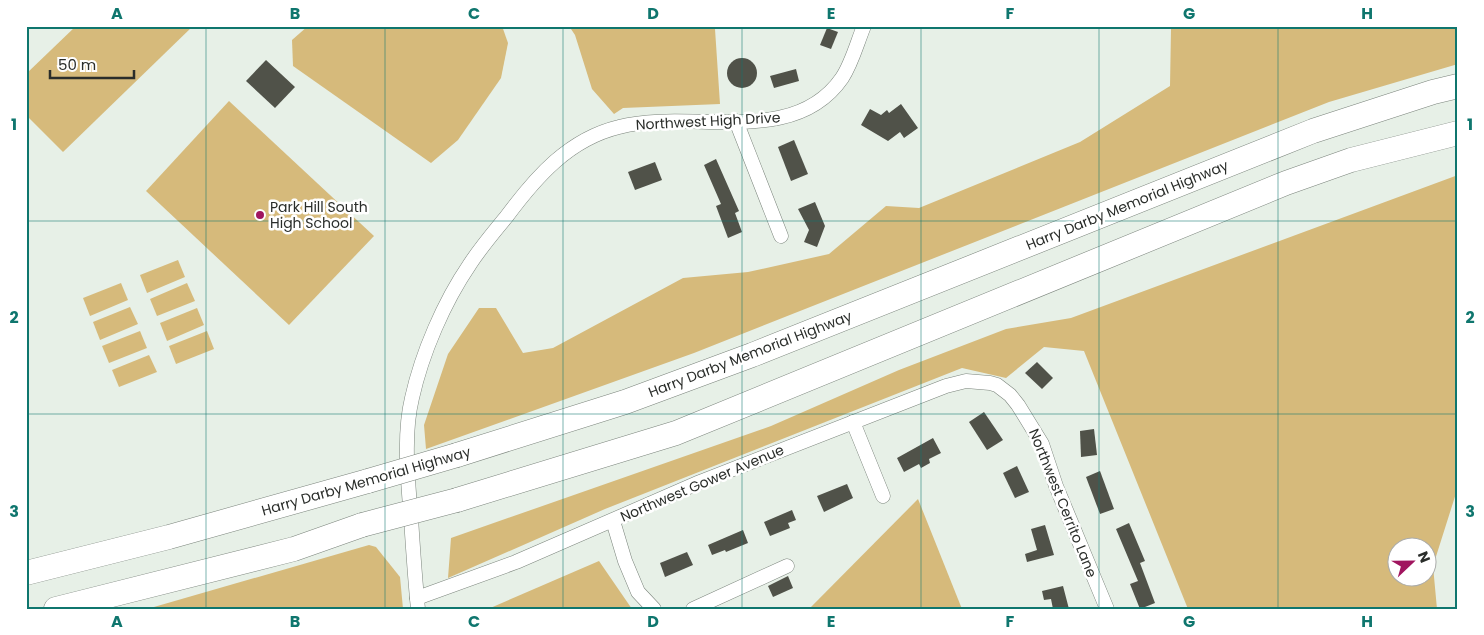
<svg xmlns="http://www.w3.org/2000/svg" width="1484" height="635" font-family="Poppins,sans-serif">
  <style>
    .green { fill: #d6ba7b; fill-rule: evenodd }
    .building { fill: #505249 }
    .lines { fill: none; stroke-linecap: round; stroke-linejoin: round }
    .minor-casing { stroke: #7b847c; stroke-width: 15 }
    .motorway-casing { stroke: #7b847c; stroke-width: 25 }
    .minor { stroke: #fff; stroke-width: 14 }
    .motorway { stroke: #fff; stroke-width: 24 }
    .motorway-bridge-casing { stroke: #7b847c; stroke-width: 25; stroke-linecap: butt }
    .motorway-bridge { stroke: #fff; stroke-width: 24 }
    .grid { fill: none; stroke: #0f766e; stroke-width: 1; stroke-opacity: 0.55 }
    .poi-dot { fill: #a0155f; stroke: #fff; stroke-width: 2 }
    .labels { text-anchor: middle; stroke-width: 5; stroke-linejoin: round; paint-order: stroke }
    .street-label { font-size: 14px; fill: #2a2d2a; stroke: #fff }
    .poi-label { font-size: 14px; fill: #2a2d2a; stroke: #fff; text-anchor: start }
    .neatline { fill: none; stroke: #0f766e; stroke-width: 2 }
    .grid-label { font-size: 16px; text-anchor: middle; font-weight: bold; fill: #0f766e }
  </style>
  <rect width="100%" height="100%" fill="#e7f0e7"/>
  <g class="green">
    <polygon points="76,26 193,26 63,152 26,115 26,74"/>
    <polygon points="308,26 502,26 508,43 501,78 458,140 431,163 293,66 292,40"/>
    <polygon points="569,26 729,26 715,29 720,104 623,108 614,114 592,89 575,35"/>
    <polygon points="1169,26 1458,26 1458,64 1329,102 694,353 426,449 424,425 448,354 479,308 496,308 523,353 553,348 683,278 748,272 829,254 886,206 919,208 1080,142 1170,86 1171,29"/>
    <polygon points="229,101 374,236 289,325 146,191"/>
    <path d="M1458,175V487L1433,566L1437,609H1188L1084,351L1044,347L1006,378L962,368L605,509L448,578L451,538L771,426L899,370L1006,329L1071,318ZM1396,548H1426V578H1396Z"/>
    <polygon points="178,260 185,277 147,293 140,275"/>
    <polygon points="121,283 128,300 90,316 83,298"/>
    <polygon points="187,283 195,301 157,316 150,299"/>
    <polygon points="130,307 138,324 100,340 93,322"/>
    <polygon points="197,308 204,325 167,341 160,323"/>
    <polygon points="140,331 147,348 109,363 102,346"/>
    <polygon points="207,331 214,349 176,364 169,346"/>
    <polygon points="149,355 157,372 119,387 112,370"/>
    <polygon points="918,499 962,609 809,609"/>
    <polygon points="369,545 376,547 400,577 403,609 147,609"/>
    <polygon points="599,561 632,609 488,609"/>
  </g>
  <g class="building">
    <polygon points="827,28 838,32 831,49 820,45"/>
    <circle cx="742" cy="73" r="15"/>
    <polygon points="266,60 295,87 275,108 246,81"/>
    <polygon points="796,69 799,81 774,88 770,76"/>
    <polygon points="901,104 918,128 904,138 900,132 888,141 861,125 870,109 881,115 887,110 889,113"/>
    <polygon points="794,140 808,174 791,181 778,147"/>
    <polygon points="716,159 739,211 735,213 742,232 728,238 716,206 721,204 704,165"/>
    <polygon points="655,162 662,180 635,190 628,172"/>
    <polygon points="815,202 825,226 817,247 804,242 809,230 798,209"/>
    <polygon points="1037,362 1053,378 1042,389 1025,373"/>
    <polygon points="984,412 1003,440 987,450 969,422"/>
    <polygon points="1094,429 1097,455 1081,457 1080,431"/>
    <polygon points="933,438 941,453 929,459 930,463 921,468 919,464 904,472 897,458"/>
    <polygon points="1017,466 1029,492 1015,498 1003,473"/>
    <polygon points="1100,471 1114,509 1100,514 1086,477"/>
    <polygon points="847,484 853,498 824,512 817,496"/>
    <polygon points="792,510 796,520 788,523 790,528 770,536 764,522"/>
    <polygon points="1129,523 1145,561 1140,563 1155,603 1140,609 1130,584 1138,581 1116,529"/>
    <polygon points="1045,525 1054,555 1027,562 1025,554 1037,550 1031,529"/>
    <polygon points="743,530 748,543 726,552 725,550 712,555 708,545"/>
    <polygon points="687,552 693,565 665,577 660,563"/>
    <polygon points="788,576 793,588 773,597 768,586"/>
    <polygon points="1063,586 1069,609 1053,609 1051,599 1044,600 1042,591"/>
  </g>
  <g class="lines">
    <defs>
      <g id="minor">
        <polyline points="736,121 781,236"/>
        <polyline points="853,422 883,496"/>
        <polyline points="613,521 625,561 638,592 654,609"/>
        <polyline points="417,598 516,562 700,482 946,386 966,381 990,383 997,385 1010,395 1018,405 1042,444 1056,486 1107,609"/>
        <path d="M418,609C415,579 413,549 411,518C408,481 403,435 412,398C422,353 444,302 470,264C481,247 494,232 507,216C536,177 569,139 619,127C690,108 793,149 842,78C852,63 857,43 864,26"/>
        <polyline points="693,609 787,566"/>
      </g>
      <g id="motorway">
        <polyline points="457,455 625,402 752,355 1313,131 1433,92 1458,86"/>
        <polyline points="457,500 676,433 1286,183 1351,160 1458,133"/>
        <polyline points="26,573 169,537 368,481"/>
        <polyline points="56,609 294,549 362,525"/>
      </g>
    </defs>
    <use href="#minor" class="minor-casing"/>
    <use href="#motorway" class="motorway-casing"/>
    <use href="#minor" class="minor"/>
    <use href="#motorway" class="motorway"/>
    <defs>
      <g id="motorway-bridge">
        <polyline points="368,481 457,455"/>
        <polyline points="362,525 457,500"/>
      </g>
    </defs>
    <use href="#motorway-bridge" class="motorway-bridge-casing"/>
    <use href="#motorway-bridge" class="motorway-bridge"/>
  </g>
  <path class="grid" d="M206,26V609M385,26V609M563,26V609M742,26V609M921,26V609M1099,26V609M1278,26V609M26,221H1458M26,414H1458"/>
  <circle class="poi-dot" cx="260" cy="215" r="5"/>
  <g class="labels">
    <g class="street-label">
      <text transform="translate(708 121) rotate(-3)" y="5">Northwest High Drive</text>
      <text transform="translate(1127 205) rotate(-22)" y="5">Harry Darby Memorial Highway</text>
      <text transform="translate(750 354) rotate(-21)" y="5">Harry Darby Memorial Highway</text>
      <text transform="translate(366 481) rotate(-16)" y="5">Harry Darby Memorial Highway</text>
      <text transform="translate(702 483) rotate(-23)" y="5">Northwest Gower Avenue</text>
      <text transform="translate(1063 503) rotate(68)" y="5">Northwest Cerrito Lane</text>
    </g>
    <g class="poi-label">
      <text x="270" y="212">Park Hill South<tspan x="270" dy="16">High School</tspan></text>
    </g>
  </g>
  <rect width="1484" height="635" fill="none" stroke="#ffffff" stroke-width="55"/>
  <g transform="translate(1412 562) rotate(68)"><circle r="24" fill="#ffffff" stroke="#aaabaa"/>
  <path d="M0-4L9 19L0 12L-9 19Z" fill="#a0155f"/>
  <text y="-8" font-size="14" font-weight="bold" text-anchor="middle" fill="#2a2d2a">N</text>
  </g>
  <path d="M50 70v8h84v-8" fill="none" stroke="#2a2d2a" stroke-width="2.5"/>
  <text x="58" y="70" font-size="15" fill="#2a2d2a" stroke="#ffffff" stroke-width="4" paint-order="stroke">50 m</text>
  <rect x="28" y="28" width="1428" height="580" class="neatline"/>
  <g class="grid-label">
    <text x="117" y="19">A</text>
    <text x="295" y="19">B</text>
    <text x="474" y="19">C</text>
    <text x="653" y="19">D</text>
    <text x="831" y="19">E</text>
    <text x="1010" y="19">F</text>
    <text x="1189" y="19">G</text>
    <text x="1367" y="19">H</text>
    <text x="14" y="130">1</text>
    <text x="1470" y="130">1</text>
    <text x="14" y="323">2</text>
    <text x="1470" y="323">2</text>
    <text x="14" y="517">3</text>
    <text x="1470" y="517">3</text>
    <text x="117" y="627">A</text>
    <text x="295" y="627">B</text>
    <text x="474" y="627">C</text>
    <text x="653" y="627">D</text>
    <text x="831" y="627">E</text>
    <text x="1010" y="627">F</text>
    <text x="1189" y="627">G</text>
    <text x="1367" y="627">H</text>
  </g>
</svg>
